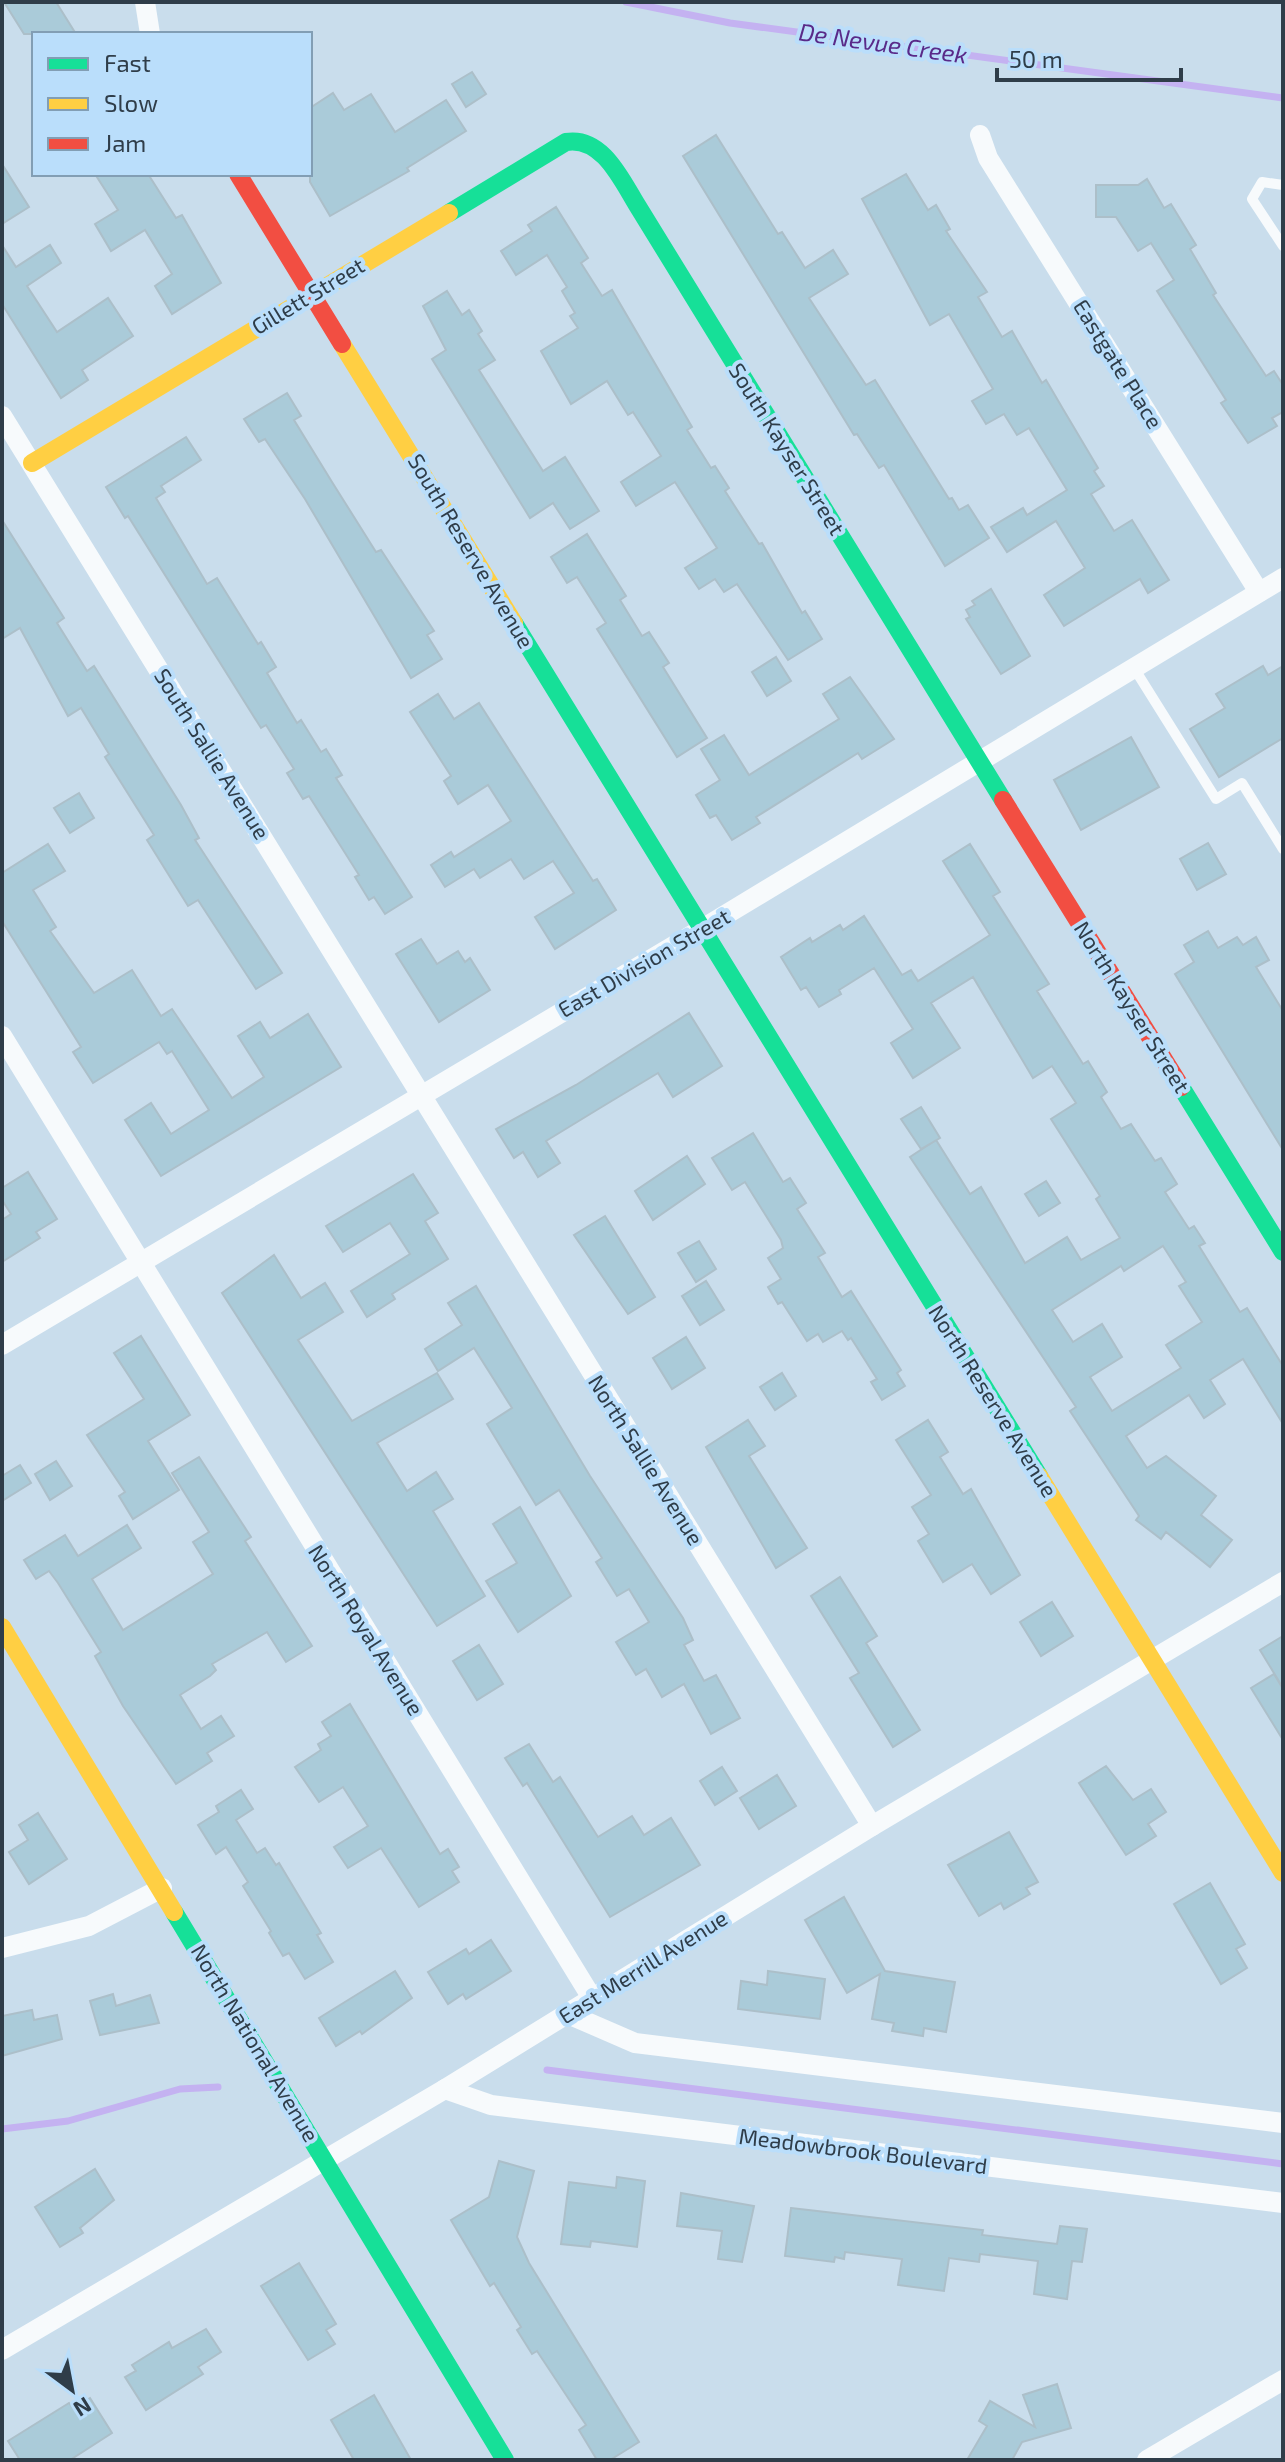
<svg xmlns="http://www.w3.org/2000/svg" width="1285" height="2462" font-family="'Exo 2',sans-serif">
  <style>
    .lines { fill: none; stroke-linecap: round; stroke-linejoin: round }
    .stream { stroke: #c4b2f1; stroke-width: 7 }
    .building { fill: #aacbd9; stroke: #acbfc9; stroke-width: 2; fill-rule: evenodd }
    .lane { stroke: #f7fafc; stroke-width: 10 }
    .street { stroke: #f7fafc; stroke-width: 20 }
    .fast { stroke: #16e098; stroke-width: 18 }
    .slow { stroke: #ffcf43; stroke-width: 18 }
    .jam { stroke: #f24e42; stroke-width: 18 }
    .labels { text-anchor: middle; stroke-width: 8; stroke-linejoin: round; paint-order: stroke }
    .street-label { font-size: 22px; fill: #2f3d49; stroke: #badefb }
    .water-label { font-size: 24px; font-style: italic; fill: #592a89; stroke: #badefb }
  </style>
  <rect width="100%" height="100%" fill="#c9ddec"/>
  <g class="lines">
    <g class="stream">
      <polyline points="626,2 730,23 1283,98"/>
      <polyline points="547,2070 1283,2164"/>
      <polyline points="2,2129 68,2121 180,2089 218,2087"/>
    </g>
  </g>
  <g class="building">
    <polygon points="4,2 56,2 76,34 24,34"/>
    <polygon points="472,72 486,94 466,107 452,84"/>
    <polygon points="333,93 344,110 371,94 395,132 446,100 466,131 407,168 409,171 330,216 310,182 310,108"/>
    <polygon points="716,135 778,234 782,232 805,268 833,250 848,274 809,298 866,385 875,380 949,499 952,498 959,510 968,505 989,538 945,566 884,465 879,468 857,434 854,435 683,156"/>
    <polygon points="2,164 29,207 2,224"/>
    <polygon points="95,174 148,174 176,218 182,215 221,283 172,314 155,286 172,274 145,230 111,251 95,224 118,210"/>
    <polygon points="906,174 928,210 936,205 950,229 946,231 987,292 978,297 1002,337 1012,331 1042,383 1046,380 1063,409 1098,468 1094,471 1104,486 1091,494 1114,531 1132,520 1169,580 1148,593 1140,579 1064,626 1044,595 1085,568 1056,521 1007,552 991,527 1023,508 1027,515 1067,490 1029,428 1017,435 1004,414 986,424 972,401 993,389 949,314 930,325 862,199"/>
    <polygon points="1147,179 1164,208 1171,204 1196,245 1190,249 1216,293 1213,295 1266,376 1274,371 1283,385 1283,412 1272,418 1277,426 1248,443 1221,403 1226,400 1157,291 1174,280 1151,243 1138,251 1116,217 1096,217 1096,185 1138,185"/>
    <polygon points="556,207 588,258 581,263 602,296 612,290 692,427 687,430 711,468 715,466 729,488 725,491 759,544 762,543 802,613 805,611 822,639 788,660 737,584 724,592 715,579 699,589 685,568 717,548 675,482 636,506 621,482 661,456 633,412 628,415 607,381 571,404 541,351 578,328 570,316 575,313 562,291 567,287 547,255 516,275 501,251 532,231 528,225"/>
    <polygon points="2,245 16,267 50,245 61,263 27,286 57,332 108,298 133,336 82,370 88,380 61,398 2,304"/>
    <polygon points="447,291 462,315 469,310 482,331 478,334 495,360 479,370 543,471 565,457 599,511 570,529 553,503 530,518 432,359 446,350 423,306"/>
    <polygon points="287,393 301,416 294,420 332,482 376,552 381,550 434,631 427,635 442,659 411,678 305,499 265,439 259,442 244,419"/>
    <polygon points="186,437 201,460 161,486 165,492 156,498 207,584 217,578 258,644 261,642 276,667 267,673 297,723 301,720 321,752 326,749 342,775 336,778 412,897 385,914 374,897 369,900 355,877 359,875 309,796 303,799 287,773 294,769 266,725 261,728 128,516 125,518 106,487"/>
    <polygon points="2,520 64,618 57,623 87,671 94,666 181,805 199,838 195,840 282,973 256,989 198,900 188,906 147,840 154,835 105,757 109,754 81,708 68,716 20,628 2,639"/>
    <polygon points="587,534 626,596 620,600 642,636 649,632 669,663 663,667 707,738 677,757 597,629 606,623 577,577 567,583 551,557"/>
    <polygon points="991,589 1030,656 1001,674 966,619 970,617 966,610 975,605 972,601"/>
    <polygon points="776,657 791,681 767,696 752,672"/>
    <polygon points="1263,666 1268,675 1283,666 1283,738 1219,777 1190,729 1225,708 1216,694"/>
    <polygon points="850,677 894,739 862,759 858,753 756,817 760,823 732,840 716,815 710,818 696,795 720,780 701,749 724,735 749,775 839,719 823,694"/>
    <polygon points="438,694 454,719 479,703 593,881 597,879 616,910 555,949 535,917 574,893 553,861 524,879 511,859 480,878 474,869 445,887 431,865 451,852 454,857 511,821 488,785 458,804 444,781 451,776 410,712"/>
    <polygon points="1131,737 1159,787 1081,830 1054,780"/>
    <polygon points="79,793 94,818 70,833 54,808"/>
    <polygon points="1208,843 1226,874 1197,890 1180,859"/>
    <polygon points="48,844 65,871 33,890 56,927 50,931 94,993 132,970 161,1016 172,1009 232,1098 264,1077 238,1036 260,1022 270,1038 308,1014 341,1067 161,1176 125,1120 151,1103 171,1134 209,1110 172,1051 167,1054 159,1042 93,1083 73,1052 81,1047 2,921 2,873"/>
    <path d="M970,844L1000,892L993,896L1049,984L1037,991L1083,1064L1088,1061L1107,1092L1101,1097L1121,1129L1131,1124L1155,1161L1161,1158L1177,1184L1165,1192L1189,1229L1194,1226L1205,1243L1199,1246L1240,1312L1247,1308L1283,1366V1424L1243,1359L1210,1380L1225,1404L1204,1418L1189,1395L1126,1436L1147,1468L1166,1456L1216,1496L1201,1515L1232,1540L1210,1567L1166,1532L1161,1539L1136,1520L1139,1516L1070,1411L1076,1407L910,1157L936,1140L970,1194L981,1187L1025,1263L1067,1237L1081,1260L1120,1238L1096,1199L1100,1196L1051,1119L1076,1103L1052,1066L1033,1078L973,977L931,1003L960,1048L913,1078L891,1043L913,1029L874,968L839,990L841,994L819,1007L806,987L801,990L781,957L810,938L812,942L840,925L843,930L864,916L902,975L911,970L918,981L990,935L943,861ZM1163,1246L1186,1282L1179,1286L1202,1322L1166,1345L1181,1368L1112,1411L1090,1377L1122,1357L1102,1324L1073,1342L1052,1310L1121,1266L1124,1271Z"/>
    <polygon points="1208,931 1218,948 1237,937 1243,945 1256,937 1269,960 1256,967 1283,1011 1283,1150 1175,974 1194,962 1184,945"/>
    <polygon points="421,939 437,964 458,951 465,962 470,958 490,990 439,1022 396,954"/>
    <polygon points="689,1013 722,1066 673,1097 658,1073 600,1108 546,1141 560,1163 538,1177 523,1152 514,1158 496,1129 576,1085"/>
    <polygon points="921,1107 940,1138 921,1149 901,1119"/>
    <polygon points="753,1133 783,1182 790,1178 806,1203 797,1209 825,1253 818,1257 842,1297 851,1291 901,1370 897,1373 905,1386 882,1400 871,1382 877,1379 851,1338 848,1340 842,1331 823,1342 818,1334 807,1341 782,1302 778,1304 768,1287 781,1279 768,1258 783,1248 781,1240 745,1182 732,1190 712,1158"/>
    <polygon points="687,1156 705,1184 653,1220 635,1191"/>
    <polygon points="28,1172 57,1219 36,1232 40,1238 2,1262 2,1220 11,1214 2,1200 2,1188"/>
    <polygon points="413,1174 438,1213 425,1221 448,1259 392,1294 395,1299 367,1317 351,1291 410,1254 390,1223 343,1252 326,1226"/>
    <polygon points="1046,1181 1060,1203 1039,1216 1025,1194"/>
    <polygon points="605,1216 655,1297 628,1314 574,1235"/>
    <polygon points="699,1241 716,1269 696,1282 678,1253"/>
    <polygon points="274,1255 301,1298 325,1283 343,1312 298,1340 352,1421 437,1373 453,1399 377,1443 407,1491 436,1472 453,1499 433,1511 485,1596 437,1626 222,1293"/>
    <polygon points="706,1281 724,1310 700,1325 682,1296"/>
    <polygon points="476,1286 590,1476 683,1618 693,1640 684,1645 704,1681 716,1675 740,1718 711,1734 684,1684 662,1697 646,1669 636,1675 616,1642 649,1622 629,1589 617,1596 596,1562 602,1558 559,1490 536,1505 487,1424 512,1408 474,1348 438,1371 425,1349 462,1325 448,1303"/>
    <polygon points="141,1336 190,1415 148,1441 179,1490 133,1519 119,1496 125,1492 87,1435 144,1399 114,1353"/>
    <polygon points="686,1337 705,1368 672,1389 653,1358"/>
    <polygon points="782,1373 796,1396 775,1410 760,1387"/>
    <polygon points="748,1420 765,1446 749,1456 807,1548 776,1568 706,1447"/>
    <polygon points="928,1420 948,1452 940,1457 963,1494 971,1489 1020,1575 991,1594 972,1564 943,1582 918,1541 929,1534 912,1507 931,1495 896,1440"/>
    <polygon points="199,1457 251,1537 245,1541 312,1646 286,1662 267,1632 212,1664 216,1670 210,1676 180,1695 201,1729 221,1716 234,1736 207,1753 212,1761 176,1784 123,1706 95,1656 101,1652 58,1583 49,1571 36,1579 24,1560 65,1535 78,1556 127,1525 141,1548 92,1579 123,1630 213,1574 193,1542 209,1532 172,1473"/>
    <polygon points="56,1461 72,1486 50,1500 35,1474"/>
    <polygon points="20,1465 31,1483 2,1501 2,1476"/>
    <polygon points="520,1507 571,1596 518,1632 486,1581 517,1563 493,1524"/>
    <polygon points="840,1577 877,1636 866,1643 920,1730 893,1747 850,1678 859,1673 811,1596"/>
    <polygon points="1052,1602 1073,1636 1041,1656 1020,1622"/>
    <polygon points="1283,1636 1283,1688 1260,1650"/>
    <polygon points="479,1645 503,1684 477,1700 453,1661"/>
    <polygon points="1274,1674 1283,1689 1283,1740 1251,1688"/>
    <polygon points="350,1704 440,1854 448,1849 459,1867 452,1871 459,1882 419,1907 381,1848 348,1868 334,1847 368,1826 343,1787 319,1802 295,1767 321,1750 318,1744 331,1736 322,1722"/>
    <polygon points="529,1744 553,1782 560,1777 598,1837 632,1816 644,1835 671,1818 700,1865 610,1917 527,1783 523,1786 505,1758"/>
    <polygon points="1106,1766 1133,1800 1151,1789 1166,1812 1148,1824 1156,1836 1126,1855 1079,1783"/>
    <polygon points="722,1767 737,1791 715,1805 700,1781"/>
    <polygon points="777,1775 796,1806 759,1829 740,1798"/>
    <polygon points="241,1790 253,1809 236,1820 257,1853 265,1848 276,1865 279,1863 321,1933 317,1935 333,1962 305,1979 289,1953 283,1956 269,1933 271,1931 243,1886 248,1882 226,1847 216,1854 198,1825 219,1812 216,1806"/>
    <polygon points="38,1813 67,1859 29,1884 9,1852 28,1840 19,1825"/>
    <polygon points="1009,1832 1038,1882 1026,1888 1030,1894 1004,1909 1001,1903 979,1916 948,1865"/>
    <polygon points="1210,1883 1245,1944 1236,1949 1247,1968 1221,1984 1174,1904"/>
    <polygon points="844,1897 885,1971 955,1982 946,2032 924,2028 923,2036 892,2031 894,2023 872,2019 880,1974 847,1993 805,1920"/>
    <polygon points="491,1940 511,1971 466,1999 463,1994 448,2004 428,1972 466,1949 469,1954"/>
    <polygon points="395,1971 412,1998 362,2034 360,2031 336,2046 319,2018"/>
    <polygon points="768,1971 825,1979 820,2019 738,2009 741,1981 767,1985"/>
    <polygon points="113,1994 116,2006 150,1995 159,2023 100,2035 90,2001"/>
    <polygon points="32,2010 34,2020 57,2015 62,2039 2,2056 2,2016"/>
    <polygon points="499,2161 534,2171 517,2237 529,2263 639,2442 610,2460 597,2460 579,2430 586,2425 537,2351 532,2354 517,2330 521,2327 494,2283 490,2286 451,2220 489,2197"/>
    <polygon points="95,2169 114,2200 80,2228 83,2233 60,2247 35,2207"/>
    <polygon points="617,2177 645,2181 637,2247 591,2241 590,2247 561,2244 569,2182 616,2188"/>
    <polygon points="681,2193 754,2206 742,2262 718,2259 722,2231 677,2226"/>
    <polygon points="791,2208 983,2230 982,2235 1057,2244 1060,2226 1087,2229 1082,2262 1072,2261 1067,2299 1034,2294 1038,2261 980,2254 979,2262 949,2258 944,2291 898,2285 902,2259 845,2252 844,2259 835,2257 834,2262 785,2256"/>
    <polygon points="299,2263 336,2324 326,2330 335,2344 308,2360 261,2286"/>
    <polygon points="206,2329 221,2352 198,2367 203,2374 146,2410 125,2377 136,2371 132,2365 169,2342 172,2348"/>
    <polygon points="1057,2384 1071,2428 1022,2442 1012,2460 967,2460 987,2426 979,2421 990,2401 1035,2427 1023,2395"/>
    <polygon points="374,2395 411,2460 354,2460 331,2420"/>
    <polygon points="90,2398 112,2433 70,2460 20,2460 8,2441 69,2403 73,2408"/>
  </g>
  <g class="lines">
    <g class="lane">
      <polyline points="1283,185 1262,182 1252,199 1283,246"/>
      <polyline points="1134,668 1216,799 1242,783 1283,849"/>
    </g>
    <g class="street">
      <polyline points="145,2 150,34"/>
      <polyline points="980,135 988,158 1259,592"/>
      <polyline points="2,416 872,1826"/>
      <polyline points="2,1036 592,1998"/>
      <polyline points="2,1345 702,929 1283,578"/>
      <polyline points="2,1948 89,1926 162,1888"/>
      <polyline points="568,2014 635,2043 1283,2123"/>
      <polyline points="445,2089 491,2105 1283,2203"/>
      <polyline points="2,2350 445,2089 872,1826 1283,1582"/>
      <polyline points="1147,2460 1283,2380"/>
    </g>
    <g class="fast">
      <path d="M449,213L566,142C602,136 621,179 637,205L1003,800"/>
      <polyline points="514,623 1039,1476"/>
      <polyline points="1181,1087 1283,1252"/>
      <polyline points="174,1912 505,2460"/>
    </g>
    <g class="slow">
      <polyline points="342,344 514,623"/>
      <polyline points="32,463 449,213"/>
      <polyline points="1039,1476 1283,1873"/>
      <polyline points="2,1627 174,1912"/>
    </g>
    <g class="jam">
      <polyline points="238,174 342,344"/>
      <polyline points="1003,800 1181,1087"/>
    </g>
  </g>
  <g class="labels">
    <g class="street-label">
      <text transform="translate(308 296) rotate(-31)" y="8">Gillett Street</text>
      <text transform="translate(1118 364) rotate(58)" y="8">Eastgate Place</text>
      <text transform="translate(787 449) rotate(58)" y="8">South Kayser Street</text>
      <text transform="translate(471 551) rotate(59)" y="8">South Reserve Avenue</text>
      <text transform="translate(212 754) rotate(58)" y="8">South Sallie Avenue</text>
      <text transform="translate(644 963) rotate(-30)" y="8">East Division Street</text>
      <text transform="translate(1132 1007) rotate(58)" y="8">North Kayser Street</text>
      <text transform="translate(993 1401) rotate(58)" y="8">North Reserve Avenue</text>
      <text transform="translate(646 1460) rotate(58)" y="8">North Sallie Avenue</text>
      <text transform="translate(366 1630) rotate(58)" y="8">North Royal Avenue</text>
      <text transform="translate(643 1967) rotate(-32)" y="8">East Merrill Avenue</text>
      <text transform="translate(255 2043) rotate(59)" y="8">North National Avenue</text>
      <text transform="translate(863 2151) rotate(7)" y="8">Meadowbrook Boulevard</text>
    </g>
    <g class="water-label">
      <text transform="translate(883 44) rotate(8)" y="8">De Nevue Creek</text>
    </g>
  </g>
  <rect width="1285" height="2462" fill="none" stroke="#2f3d49" stroke-width="8"/>
  <rect x="32" y="32" width="280" height="144" fill="#badefb" stroke="#829eb4" stroke-width="2"/>
  <rect x="48" y="58" width="40" height="12" fill="#16e098" stroke="#829eb4" stroke-width="2"/>
  <text x="104" y="72" font-size="24" fill="#2f3d49">Fast</text>
  <rect x="48" y="98" width="40" height="12" fill="#ffcf43" stroke="#829eb4" stroke-width="2"/>
  <text x="104" y="112" font-size="24" fill="#2f3d49">Slow</text>
  <rect x="48" y="138" width="40" height="12" fill="#f24e42" stroke="#829eb4" stroke-width="2"/>
  <text x="104" y="152" font-size="24" fill="#2f3d49">Jam</text>
  <g transform="translate(72 2390) rotate(148)" stroke="#badefb" stroke-width="6" paint-order="stroke">
  <path d="M0-6L14 30L0 20L-14 30Z" fill="#2f3d49"/>
  <text y="-12" font-size="22" font-weight="bold" text-anchor="middle" fill="#2f3d49">N</text>
  </g>
  <path d="M997 68v12h184v-12" fill="none" stroke="#2f3d49" stroke-width="4"/>
  <text x="1009" y="68" font-size="24" fill="#2f3d49" stroke="#badefb" stroke-width="6" paint-order="stroke">50 m</text>
</svg>
